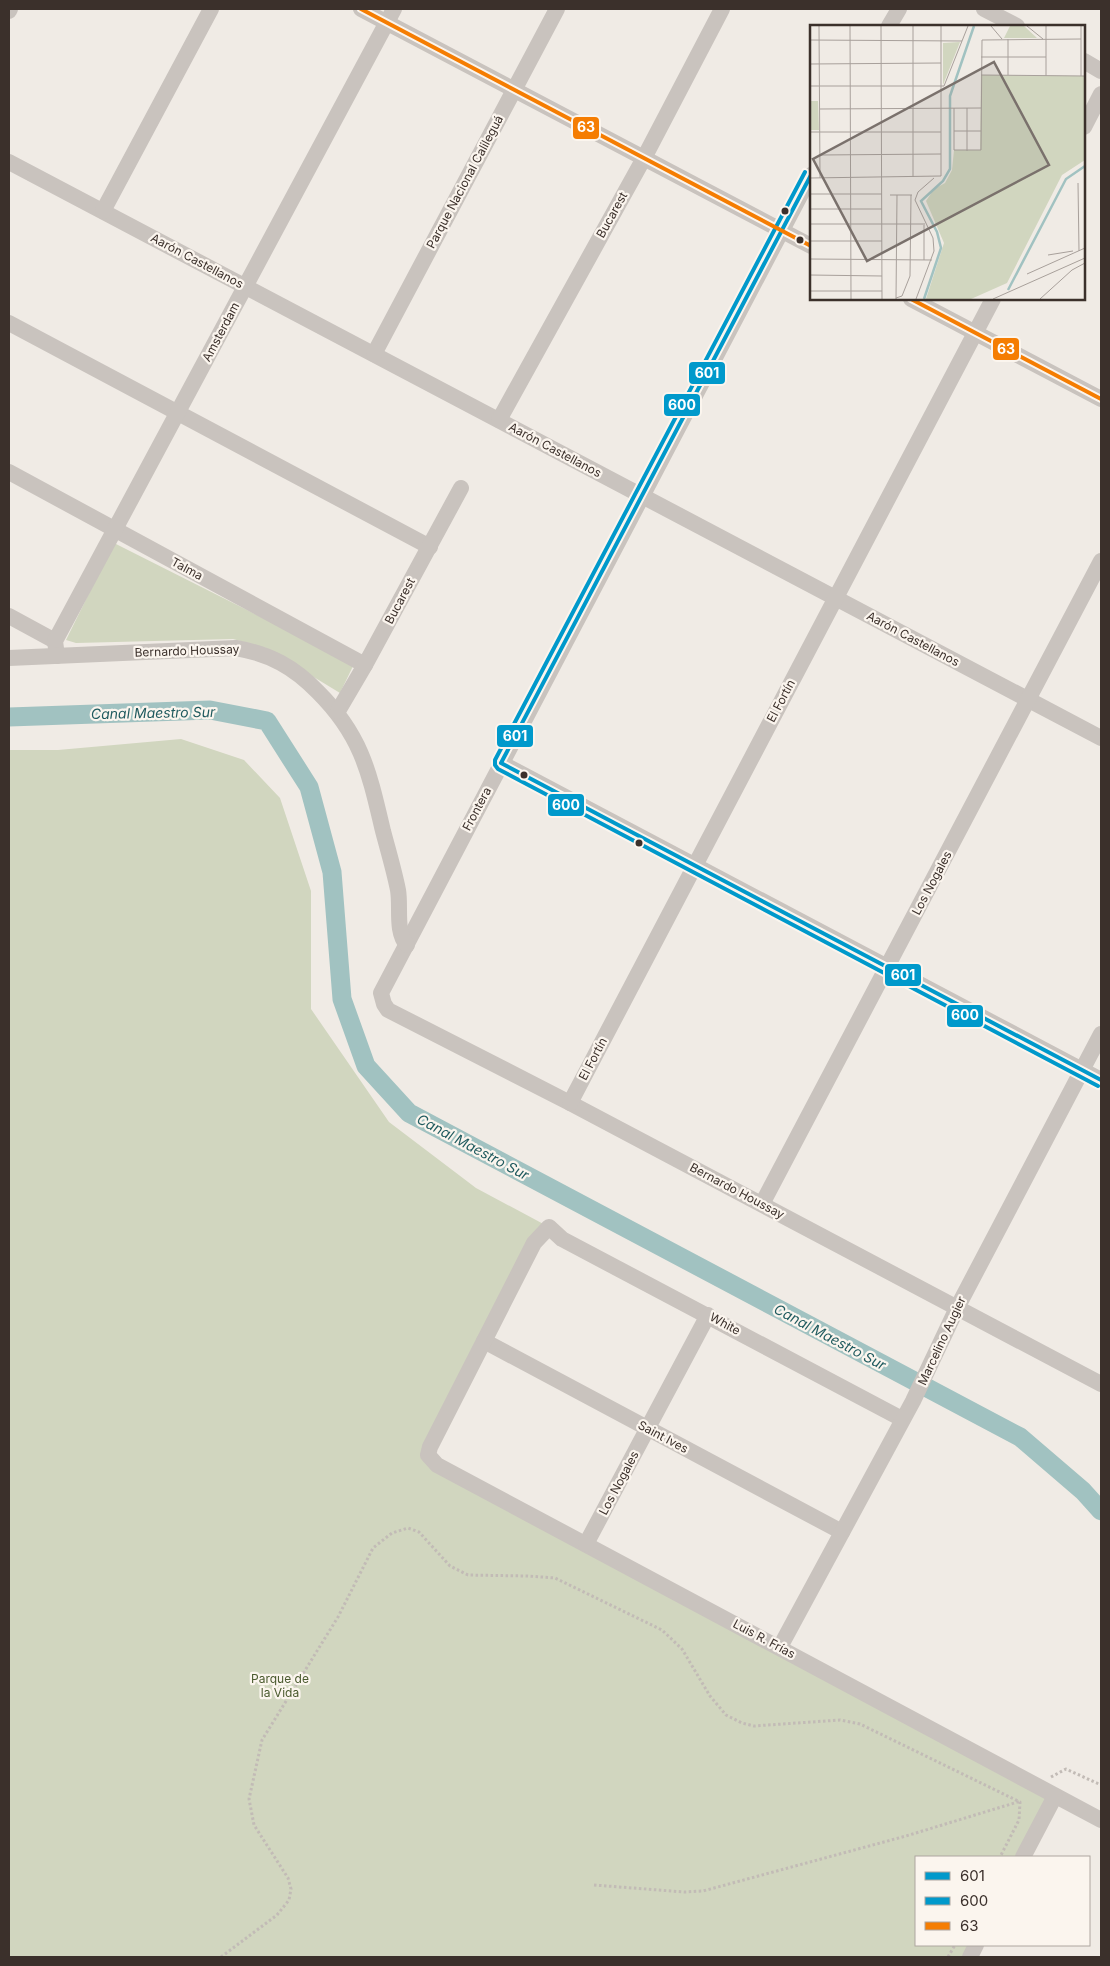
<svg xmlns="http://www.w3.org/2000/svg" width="1110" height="1966" font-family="Inter,sans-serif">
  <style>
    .green { fill: #d1d6bf }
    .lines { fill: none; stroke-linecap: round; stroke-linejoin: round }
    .canal { stroke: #a1c2c1; stroke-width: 19 }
    .path { stroke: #c2bbb6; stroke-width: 3; stroke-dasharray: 2.5 2.5; stroke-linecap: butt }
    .street { stroke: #c9c3be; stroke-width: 16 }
    .bus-1-casing { stroke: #fbf5ee; stroke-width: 8 }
    .bus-2-casing { stroke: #fbf5ee; stroke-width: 8 }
    .bus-3-casing { stroke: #fbf5ee; stroke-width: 8 }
    .bus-1 { stroke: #0099cb; stroke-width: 4 }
    .bus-2 { stroke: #0099cb; stroke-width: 4 }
    .bus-3 { stroke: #f57d02; stroke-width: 4 }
    .bus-dot { fill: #3b302b; stroke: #fbf5ee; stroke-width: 2 }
    .labels { text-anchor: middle; stroke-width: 4.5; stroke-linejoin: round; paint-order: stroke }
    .street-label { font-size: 12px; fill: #3b302b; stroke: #fbf5ee }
    .park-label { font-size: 12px; fill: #4a5a2e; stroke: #fbf5ee }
    .water-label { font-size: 14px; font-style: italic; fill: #1f5a5e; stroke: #fbf5ee }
    .inset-river { fill: none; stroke: #a1c2c1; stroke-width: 2.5 }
    .inset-road { fill: none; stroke: #a8a09b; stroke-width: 1 }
    .view { fill: #7a716c; fill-opacity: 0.15; stroke: #7a716c; stroke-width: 2.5 }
    .inset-edge { fill: none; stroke: #3b302b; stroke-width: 2.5 }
    .line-badge { stroke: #fbf5ee; stroke-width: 2 }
    .badge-label { font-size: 14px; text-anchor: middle; font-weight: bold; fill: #fff }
  </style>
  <rect width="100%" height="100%" fill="#f0ebe5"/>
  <g class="green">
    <polygon points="114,543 354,664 340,693 266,648 233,639 76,643 66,640"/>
    <polygon points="181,739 244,760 280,798 311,891 311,1009 389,1122 476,1188 549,1227 428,1455 1055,1796 1023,1857 916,1857 916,1945 976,1945 970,1957 9,1957 9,750 58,750"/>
  </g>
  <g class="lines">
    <polyline class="canal" points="9,717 210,710 267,721 309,787 332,872 342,999 366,1066 409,1113 1020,1437 1083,1491 1101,1511"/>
    <g class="path">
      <polyline points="1051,1777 1066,1769 1101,1785"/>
      <polyline points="594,1885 684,1892 703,1891 906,1836 1021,1801"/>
      <polyline points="221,1957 277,1915 289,1900 291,1889 288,1878 254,1825 249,1799 262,1740 338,1617 373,1548 392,1533 408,1528 419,1532 450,1566 468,1575 528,1576 555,1578 662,1630 682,1649 710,1696 726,1715 742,1723 754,1726 840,1720 860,1724 1020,1802 1019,1820 1000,1857"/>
      <polyline points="948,1957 955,1945"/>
    </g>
    <g class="street">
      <polyline points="361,9 811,246"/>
      <polyline points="984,9 1017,26"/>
      <polyline points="9,11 10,9"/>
      <polyline points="889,26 899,9"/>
      <polyline points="1084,61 1101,71"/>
      <polyline points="1084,127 1101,94"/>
      <polyline points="9,162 1101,738"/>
      <polyline points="811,175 381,993 384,1004 388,1010 570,1103 1101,1384"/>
      <polyline points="103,211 211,9"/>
      <polyline points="911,299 1101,399"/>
      <polyline points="9,323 430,547"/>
      <polyline points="374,354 557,9"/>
      <polyline points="499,420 644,158 722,9"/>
      <polyline points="9,472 365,665"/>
      <polyline points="9,616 55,641"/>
      <polyline points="57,656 55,641 394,9"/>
      <path d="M9,658L236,648C270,654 294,667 318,692C362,736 369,772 383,831C388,850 394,870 398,890C401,907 395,932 407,945"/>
      <polyline points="338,711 365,665 461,488"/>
      <polyline points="501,763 1101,1080"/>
      <polyline points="570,1103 993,299"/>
      <polyline points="762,1204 1101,561"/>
      <polyline points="484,1341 842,1532"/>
      <polyline points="902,1419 562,1239 549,1227 534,1243 430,1447 428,1455 437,1465 1101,1820"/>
      <polyline points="586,1544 708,1315"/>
      <polyline points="780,1647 913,1401 957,1308 1101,1034"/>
      <polyline points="1023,1857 1055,1796"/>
      <polyline points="970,1957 976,1945"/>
    </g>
    <defs>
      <polyline id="bus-1" points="811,175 501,763 1101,1080"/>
      <polyline id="bus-2" points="805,172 495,760 495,765 498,769 1098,1086"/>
      <g id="bus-3">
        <polyline points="361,9 811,246"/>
        <polyline points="911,299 1101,399"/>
      </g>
    </defs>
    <use href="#bus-1" class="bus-1-casing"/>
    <use href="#bus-2" class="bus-2-casing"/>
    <use href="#bus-3" class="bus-3-casing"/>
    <use href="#bus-1" class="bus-1"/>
    <use href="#bus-2" class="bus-2"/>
    <use href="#bus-3" class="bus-3"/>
  </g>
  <g class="bus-dot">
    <circle cx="785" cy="211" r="4.5"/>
    <circle cx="800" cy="240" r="4.5"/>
    <circle cx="524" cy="775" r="4.5"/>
    <circle cx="639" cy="843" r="4.5"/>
  </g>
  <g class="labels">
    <g class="street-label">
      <text transform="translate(465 182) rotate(-62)" y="4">Parque Nacional Calileguá</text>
      <text transform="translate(612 215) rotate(-61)" y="4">Bucarest</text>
      <text transform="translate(197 261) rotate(28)" y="4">Aarón Castellanos</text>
      <text transform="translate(221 332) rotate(-62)" y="4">Amsterdam</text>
      <text transform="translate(555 450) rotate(28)" y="4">Aarón Castellanos</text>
      <text transform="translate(187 569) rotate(28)" y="4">Talma</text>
      <text transform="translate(400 601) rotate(-62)" y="4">Bucarest</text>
      <text transform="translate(913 639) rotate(28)" y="4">Aarón Castellanos</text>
      <text transform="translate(187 651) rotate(-2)" y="4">Bernardo Houssay</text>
      <text transform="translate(781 701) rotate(-62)" y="4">El Fortín</text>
      <text transform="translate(477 809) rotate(-62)" y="4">Frontera</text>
      <text transform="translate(932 883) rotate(-62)" y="4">Los Nogales</text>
      <text transform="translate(593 1059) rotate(-62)" y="4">El Fortín</text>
      <text transform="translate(737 1191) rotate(28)" y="4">Bernardo Houssay</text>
      <text transform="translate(725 1324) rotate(28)" y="4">White</text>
      <text transform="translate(942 1341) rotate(-65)" y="4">Marcelino Augier</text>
      <text transform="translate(663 1437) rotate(28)" y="4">Saint Ives</text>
      <text transform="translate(619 1483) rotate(-62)" y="4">Los Nogales</text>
      <text transform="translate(764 1639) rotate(28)" y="4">Luis R. Frías</text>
    </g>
    <g class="park-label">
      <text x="280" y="1683">Parque de<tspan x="280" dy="14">la Vida</tspan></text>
    </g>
    <g class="water-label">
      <text transform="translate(153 713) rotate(-1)" y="5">Canal Maestro Sur</text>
      <text transform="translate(473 1147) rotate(28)" y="5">Canal Maestro Sur</text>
      <text transform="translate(830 1337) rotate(28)" y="5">Canal Maestro Sur</text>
    </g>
  </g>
  <g transform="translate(810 25)">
    <rect width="275" height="275" fill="#f0ebe5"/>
    <path d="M200,1H214L227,13H194ZM150,17L133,60V18ZM171,50L275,51V135L252,150L197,258L161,274H116L134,218L116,176L124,164L135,158L142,145L144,125H170ZM0,76H8L9,105H0Z" fill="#d1d6bf"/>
    <path class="inset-river" d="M198,265L256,154L275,141M114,274L131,223L127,207L111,176L133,156L140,144V71L164,1"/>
    <path class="inset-road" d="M9,1L10,153M40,1L41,274M71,1L72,274M103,1V152M181,1L192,14M217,1L233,14M236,1V51M271,1V51M198,14V50M0,15L152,16M171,32H236M0,39L131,38M171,50L275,51M0,61H131M131,61H134L158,1M144,83V125H171L172,15L271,14M157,83V126M10,84L171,83M144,106H171M0,107H131M10,130L131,129M0,153L131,151V1M268,158L269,226M0,169H72M80,170H102M0,184H72M0,199H115M0,216H72M238,230L263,226M0,234L122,235M114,235V200M217,249L275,223M0,250L72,251M0,266H72M86,273L92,271L100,251L101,170M86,274L87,170M106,274L124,226L123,213L105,175L108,167L124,153M183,274L275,233M230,274L262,245L275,238"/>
    <path class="view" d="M184,37L239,140L57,236L3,134Z"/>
    <rect width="275" height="275" class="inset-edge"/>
  </g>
  <g class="line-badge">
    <rect x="572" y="116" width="28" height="24" rx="5" fill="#f57d02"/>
    <rect x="992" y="337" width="28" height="24" rx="5" fill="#f57d02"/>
    <rect x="688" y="361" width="38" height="24" rx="5" fill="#0099cb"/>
    <rect x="663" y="393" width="38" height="24" rx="5" fill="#0099cb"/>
    <rect x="496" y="724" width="38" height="24" rx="5" fill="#0099cb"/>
    <rect x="547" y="793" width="38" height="24" rx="5" fill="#0099cb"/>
    <rect x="884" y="963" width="38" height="24" rx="5" fill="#0099cb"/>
    <rect x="946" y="1004" width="38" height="24" rx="5" fill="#0099cb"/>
  </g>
  <g class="badge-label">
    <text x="586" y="132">63</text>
    <text x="1006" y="354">63</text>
    <text x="707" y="378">601</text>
    <text x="682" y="410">600</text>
    <text x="515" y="741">601</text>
    <text x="566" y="810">600</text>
    <text x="903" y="980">601</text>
    <text x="965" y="1020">600</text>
  </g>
  <rect width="1110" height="1966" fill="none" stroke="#3b302b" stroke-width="20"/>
  <rect x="915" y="1856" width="175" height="90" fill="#fbf5ee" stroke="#aea6a0"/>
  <rect x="925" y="1872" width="25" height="8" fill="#0099cb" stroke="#aea6a0"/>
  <text x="960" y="1881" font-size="15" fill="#3b302b">601</text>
  <rect x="925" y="1897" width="25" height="8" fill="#0099cb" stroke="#aea6a0"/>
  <text x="960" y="1906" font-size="15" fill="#3b302b">600</text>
  <rect x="925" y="1922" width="25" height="8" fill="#f57d02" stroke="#aea6a0"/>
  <text x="960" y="1931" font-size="15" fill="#3b302b">63</text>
</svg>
